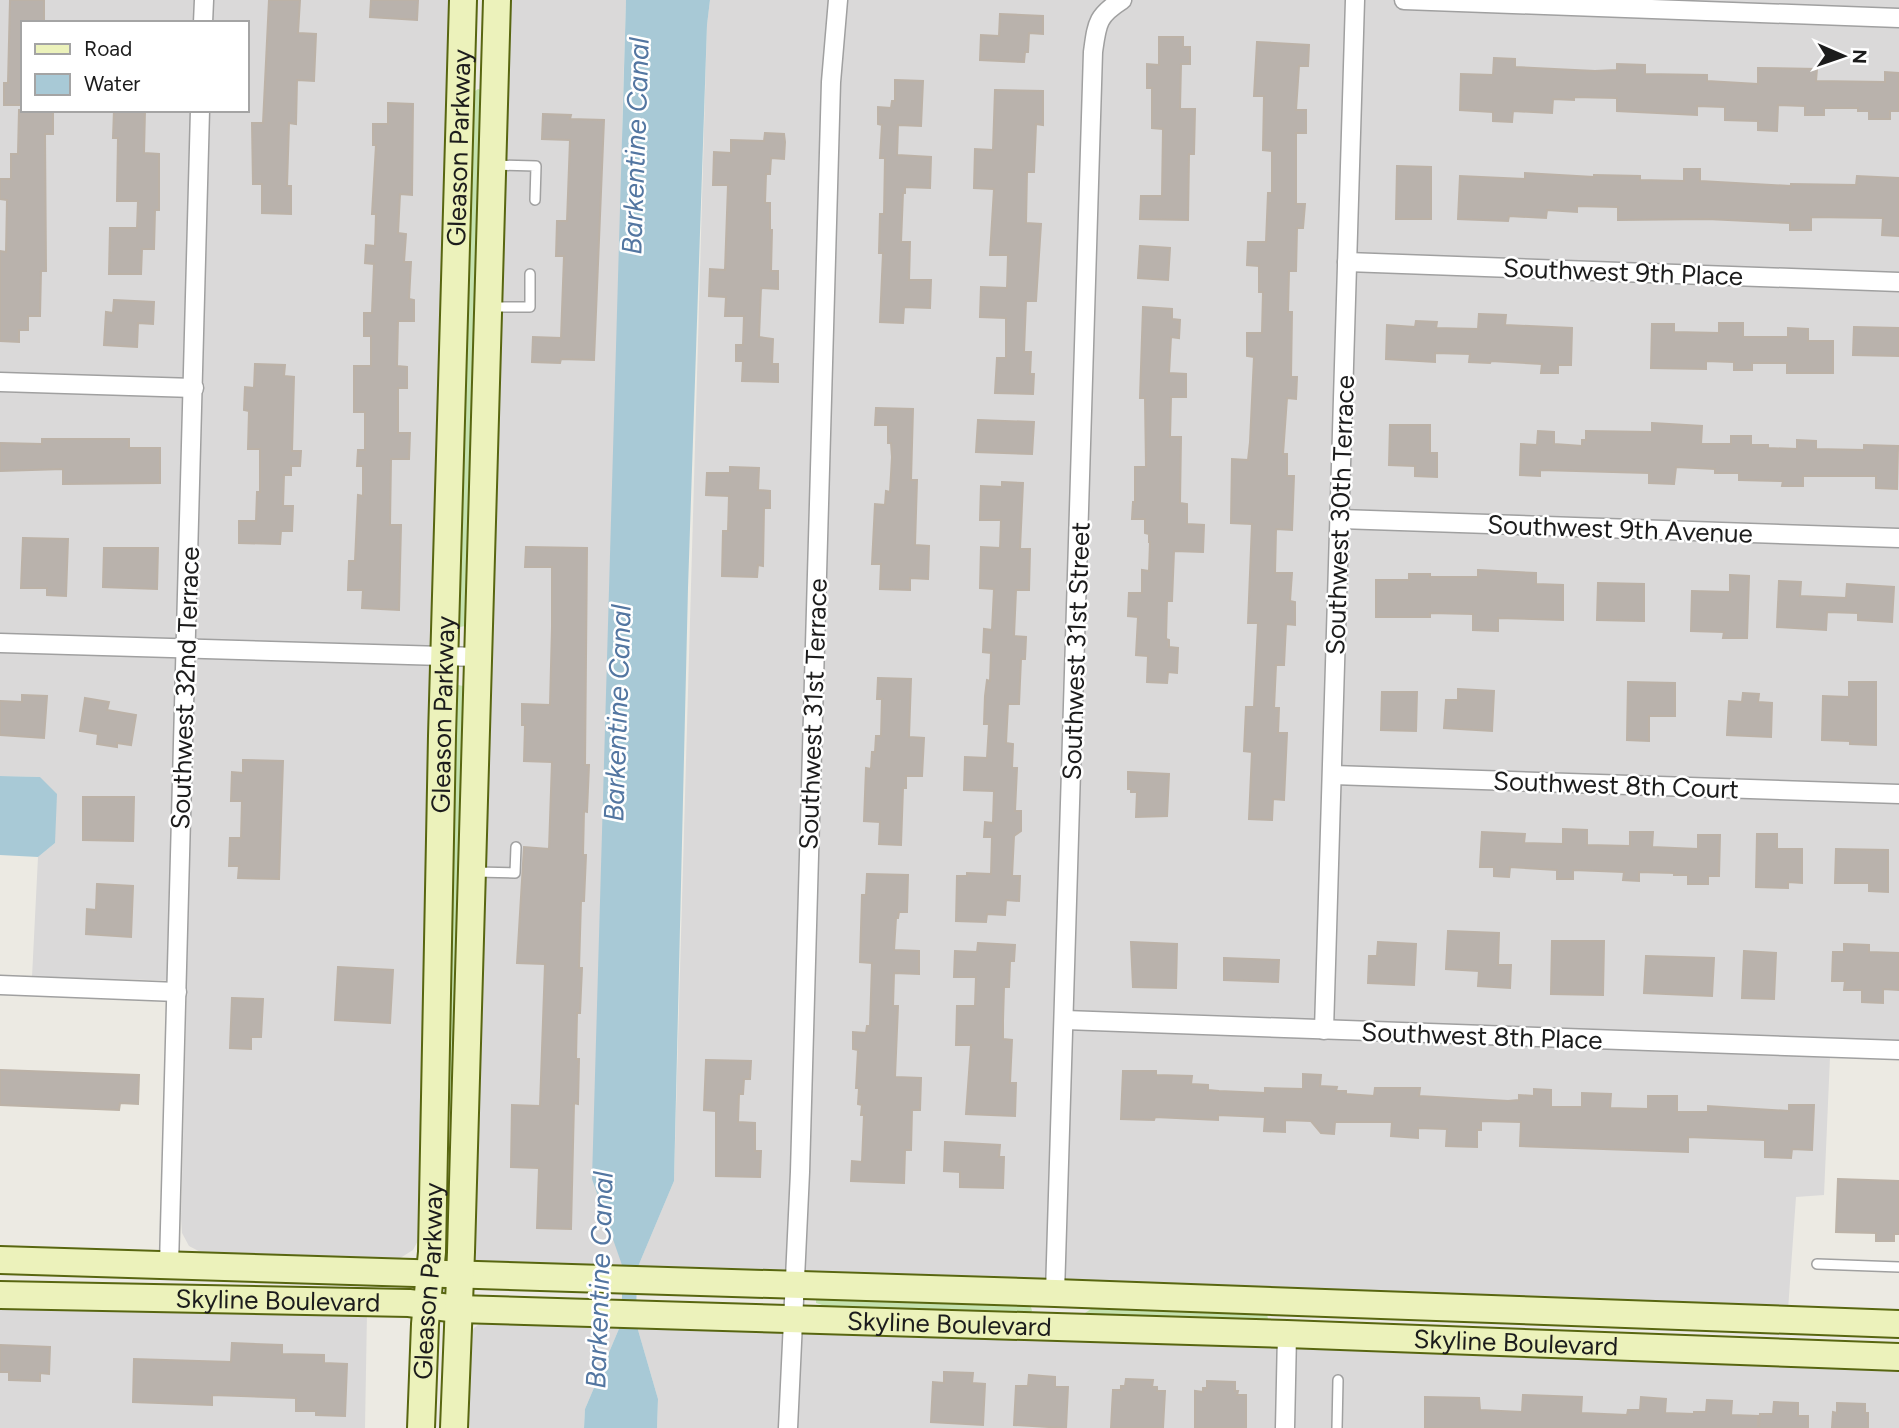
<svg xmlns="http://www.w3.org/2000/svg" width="1899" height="1428" font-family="Figtree,sans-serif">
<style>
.residential{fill:#dad9d9;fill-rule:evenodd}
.grass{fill:#c4e2ae}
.water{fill:#a8c9d6}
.building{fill:#b9b2ac;stroke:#bcb2a7;stroke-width:2}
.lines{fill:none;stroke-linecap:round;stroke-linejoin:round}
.lane-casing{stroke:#a0a0a0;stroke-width:12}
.street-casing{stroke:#a0a0a0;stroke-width:21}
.secondary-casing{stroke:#586610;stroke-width:30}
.lane{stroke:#fff;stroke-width:9}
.street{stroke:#fff;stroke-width:18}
.secondary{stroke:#ecf2bb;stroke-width:26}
.labels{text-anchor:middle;stroke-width:5;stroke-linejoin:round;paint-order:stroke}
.street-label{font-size:26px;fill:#1c1c1c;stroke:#fff}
.water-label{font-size:28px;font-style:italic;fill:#5376a1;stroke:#fff}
</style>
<rect width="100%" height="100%" fill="#eceae3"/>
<!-- residential -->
<g class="residential">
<path d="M0 0H452L420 1237 413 1250 397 1260 371 1258 362 1263 210 1257 189 1246 182 1233 181 1218 187 981 32 977 38 857 55 843 40 777 0 776ZM23 23H247V110H23Z"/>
<path d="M508 0H626L622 128 623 1268 471 1266Z"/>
<path d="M710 0H1899V1060L1830 1057 1824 1195 1796 1197 1788 1310 637 1269 674 1181 707 25Z"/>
<path d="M0 1304 367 1312 365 1428H0Z"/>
<path d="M482 1322 621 1324 585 1409 584 1428H464L468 1338 474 1328Z"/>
<path d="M636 1323 1899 1368V1428H657L658 1399Z"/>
</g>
<!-- grass -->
<g class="grass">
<path d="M478 89 485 91 468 621 465 626 460 627 458 625 471 94Z"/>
<path d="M458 685 463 686 466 694 449 1242 447 1239 451 1113 443 1072 456 689Z"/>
<path d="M821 1297 1022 1301 1031 1307 1032 1311 1025 1316 837 1310 816 1303V1300Z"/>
<path d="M1094 1307 1267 1314 1268 1319 1267 1322 1093 1319 1085 1313Z"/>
</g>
<!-- water -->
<g class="water">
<path d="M626 0H710L707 25 688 588 674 1181 637 1269 636 1323 658 1399 657 1428H584L585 1409 621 1324 623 1268 592 1179Z"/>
<path d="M0 776 40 777 57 794 55 843 38 857 0 855Z"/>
</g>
<!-- building -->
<g class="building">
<path d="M10 0H44V23H23V105H4V83H8Z"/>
<path d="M269 0H300L298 33 316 34 314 81 297 80 296 124 289 123 287 186H291V214L262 213V184H253L252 123H263Z"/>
<path d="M371 0H418L417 20 370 17Z"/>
<path d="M1000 14 1043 16V34L1029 33 1028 52H1025L1024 62 980 60 981 35 999 36Z"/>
<path d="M1159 37H1183V47H1190V64H1181L1180 109H1195L1194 154H1189L1188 220 1140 219 1141 196H1162L1163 129 1152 128V88H1147V64L1159 65Z"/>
<path d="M1257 42 1309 45 1308 66H1299L1296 110H1306V133H1296V204H1305L1303 228H1297L1296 271H1289L1288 312H1292L1291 377H1297L1296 399 1287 398 1283 454H1287V476H1294L1292 530 1276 529 1275 573H1292L1290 601 1295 602V625L1286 624 1284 665H1276L1274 708H1279L1278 733H1287L1284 800 1273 799 1272 820 1249 819 1252 752 1244 751 1246 707H1254L1258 623H1248L1252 524 1231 523 1232 459 1248 460 1250 442 1254 357 1247 356V333H1262L1263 292H1259V266L1247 265 1248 242H1266L1268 193H1272V151L1263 150 1264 96H1254Z"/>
<path d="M1494 58 1515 59V67L1595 71 1617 70V64L1645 65V74L1707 75V81L1758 84V68L1817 69 1816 81 1885 82V72L1899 73V111H1890V119H1869V111H1858V108H1824V115H1805V106L1778 105 1777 131 1758 130V121L1725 120V107L1697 106V115L1617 111V98L1574 97V100L1553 99 1552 113 1513 111 1512 122 1493 121V112L1460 110 1461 74 1493 75Z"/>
<path d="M895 80 923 81 921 126 898 125 897 155 931 157 930 188 905 187V193H903L901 242H910L909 280H931L930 308 904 307 903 323 880 322 883 253H879L880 214H884L885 158H880L882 125 878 124V107L891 108 892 101H895Z"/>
<path d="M995 90 1043 91V125L1036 124 1034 172H1027L1026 223 1041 224 1036 301H1026L1024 352H1031L1030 374H1034L1033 394 995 393 997 358H1006V318L980 317 981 287 1007 288 1008 255H990L994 189 974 188 975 149 993 150Z"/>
<path d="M388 103 413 104 412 195 400 194 398 233 406 234 404 262H411L409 299 414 300V321H398L397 366 407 367V388H398V433H410L409 459H391L390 525H401L399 610 362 608 363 590H348L349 561H355L358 495 363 496V466H357L358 450H365V412H354V366H371V336H364V313H372L374 264 365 263 366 245 375 246 376 214H372L376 145H373V124H388Z"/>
<path d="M19 110H53V134H45L46 271H41L40 316H28V330H19V342L0 341V251L6 252 7 200 0 199V179H11V154H18Z"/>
<path d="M114 110H145L144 153 159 154V210H155L154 249H142L141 274H109L110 228H137L138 201H117L118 138H113Z"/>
<path d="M543 114 571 115 570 119 604 120 594 360 561 359 560 363 532 362 533 337 561 338 564 256H556L557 221H567L570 140 542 139Z"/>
<path d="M765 133 784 134 785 142 784 159 771 158 770 174H766L765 203H770V230H772L771 271H778V289L761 288 759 337 773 339 772 364H778V382L742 381 743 361H736V345H743L744 316H725L726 297 709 296 710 269 725 270 728 185H713L714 152 731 153V140L764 141Z"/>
<path d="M1397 166 1431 167V219H1396Z"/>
<path d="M1684 169H1700V181L1791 186V184L1856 185 1857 176 1899 178V236L1882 235 1883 218 1811 217V230H1790V223L1707 219 1618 220V207L1577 206V212L1547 210 1546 218 1509 216 1508 221 1458 219 1460 176 1525 179V173L1594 177V175L1640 176V180L1684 181Z"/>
<path d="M1140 246 1170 248 1168 280 1138 278Z"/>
<path d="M114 300 154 302 153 324 138 323 137 347 104 345 106 312 113 313Z"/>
<path d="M1143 307 1172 309V319L1180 320 1179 338 1171 337 1169 373 1186 374V397H1171L1170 437H1181L1180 503 1187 504V524L1204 525 1203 552 1174 551 1172 601H1167L1166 639 1169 640V647L1178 648 1177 673 1168 672 1167 683 1147 682 1148 656 1136 655 1138 617 1128 616 1129 593H1142V570L1149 571 1150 542H1149V534L1145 533V519H1132L1133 502H1135V467H1146L1145 398H1140Z"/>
<path d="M1479 314 1506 315 1505 325 1572 328 1571 365H1558V373H1541L1542 364 1491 361 1490 363 1469 362 1470 354 1435 353V362L1386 359 1387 325 1415 327 1416 321 1437 322 1436 328 1478 329Z"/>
<path d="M1719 323H1743V337H1788V328L1808 329V341H1833V373H1787V363H1752V370H1734V362L1706 361V369L1651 368 1652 324H1674V332L1719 333Z"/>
<path d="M1854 327 1899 328V356L1853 355Z"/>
<path d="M255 364 285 365 284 376 294 377 292 451H301L300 466H291V475H284L283 506H293L292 531H281L280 544 239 543V521H256L257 492H260V449H248L249 411 244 410 245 387 254 388Z"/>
<path d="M876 408 913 409 911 480H917L915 545 929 546 928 579 910 578V590L880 589 881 564H872L875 504 885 505 886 491 890 492 892 457 891 443H888V425H875Z"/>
<path d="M978 420 1034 422 1032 454 976 452Z"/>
<path d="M1652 423 1702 426 1701 444H1731V436H1751V445H1768V448L1797 449V440L1816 441V449L1864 450V445L1898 446 1897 489 1876 488V476H1803V486H1782L1783 481 1739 480V473H1715V469L1676 467 1674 484 1649 483V473L1540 470V476L1520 475 1521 444 1537 445 1538 431 1554 432V444L1582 446V440H1586V431L1652 432Z"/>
<path d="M1390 425H1430V453H1437V477L1415 476V466L1389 465Z"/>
<path d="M42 439H129V448H160V483L63 484V469L0 471V443L42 444Z"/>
<path d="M730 467 759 468 758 490 770 491V508H764L763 566 758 565 757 577 722 576 723 531H728L729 496 706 495 707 473H730Z"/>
<path d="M1002 482 1023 483 1020 549H1030L1029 590H1016L1014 636 1026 637 1025 659H1021L1019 704H1008L1006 743 1013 744 1012 768H1017L1015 811H1021V831L1014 836 1012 876H1020L1019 901 1006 900 1005 915 987 914 986 922 956 921 957 876H967V873L991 874 992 837H984L985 822 993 823 994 791 964 790 965 757 987 758 989 724H984L985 696 987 680 990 681 991 653 983 652 984 629 992 630 994 589 980 588 981 547 1000 548 1001 520H980L981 486 1002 487Z"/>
<path d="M23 538 68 539 66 596 47 595V588H21Z"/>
<path d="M526 547 587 548 585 765H589L587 812 584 811 583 855H586L584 901H581L579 968H582L580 1013H577L576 1059H579L578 1104 574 1103 571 1229 537 1228 539 1168 511 1167 512 1105 540 1106 545 964 517 963 524 847 549 849 552 762 524 761 525 725H522V704L550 705 552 627V567H525Z"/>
<path d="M104 548H158L157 589 103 587Z"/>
<path d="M1478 570 1536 573V584L1563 585V620L1498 618V631L1473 630V614L1430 613V617H1376V580H1409V574H1430V577H1478Z"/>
<path d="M1730 575 1749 576 1747 638H1723L1724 632 1691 631 1692 591 1730 592Z"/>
<path d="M1779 581 1801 582 1800 596 1846 598 1847 584 1894 587 1892 622 1858 620V613L1827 612 1826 630 1777 627Z"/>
<path d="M1598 583 1644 584V621L1597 620Z"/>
<path d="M878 678 911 679 909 737 924 738 922 776H906V788H903L901 845 879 844 880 822 864 821 866 768 871 769 872 752H875L876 736H881L882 699H877Z"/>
<path d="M1628 682 1675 683V716H1649V741L1627 740Z"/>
<path d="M1849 682H1876V745L1850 744V741L1822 740 1823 696 1849 697Z"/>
<path d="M1458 689 1494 691 1492 731 1444 728 1446 700H1458Z"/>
<path d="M1382 692H1417L1416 731 1381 730Z"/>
<path d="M1743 693 1759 694 1758 702 1772 703 1771 737 1727 735 1729 701 1742 702Z"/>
<path d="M22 695 47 696 44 738 0 735V701L22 702Z"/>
<path d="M85 698 109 702 107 710 136 715 131 745 117 743V747L97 744 98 734 80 731Z"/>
<path d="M243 760 283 761 279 879 238 878 239 866H229L230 838H241L242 801H231L232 772 243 773Z"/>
<path d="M1128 772 1169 774 1167 816 1136 817 1137 792H1131V789H1128Z"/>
<path d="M83 797H134L133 841 83 840Z"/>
<path d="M1563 829 1587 830V845L1630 846V832H1653L1652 847 1698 849V835H1720L1719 876H1708V884H1688V875H1674V873L1639 872V881L1623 880 1624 872 1573 870V879H1557V870L1510 867 1509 877 1494 876V867H1480L1482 832 1525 834 1524 843 1563 844Z"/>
<path d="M1757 834H1777V849H1802V883L1788 882V888L1756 887Z"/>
<path d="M1836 849 1888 850V892L1869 891V883H1835Z"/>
<path d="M867 874 908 875 907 912H899L898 918H896L894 950 919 951V974L894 973 893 1006H898L895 1077 921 1078 920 1110H912L911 1150H905L904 1183 851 1181 852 1161 862 1162 864 1115H861L862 1105 858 1104 859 1088H856L858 1050 853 1049V1032L866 1033 867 1026H870L872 963 860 962 862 895H866Z"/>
<path d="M97 884 133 886 131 937 86 934 87 909 96 910Z"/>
<path d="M1448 931 1499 933 1498 965H1511L1510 988 1478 986 1479 971 1446 969Z"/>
<path d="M1552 941H1604L1603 995 1551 994Z"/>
<path d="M1131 942 1177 944 1176 988 1133 987Z"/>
<path d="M1378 942 1416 944 1414 985 1368 983 1369 956H1377Z"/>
<path d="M978 943 1015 945 1014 961H1010L1009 987H1004L1003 1021V1039L1012 1040 1010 1083H1016L1015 1116 966 1114 971 1045H956L957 1006H975L976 977H954L955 951 977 952Z"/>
<path d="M1844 944 1869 945V952L1899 953V990L1883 989V1003L1862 1002V990H1844L1845 981H1832L1833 952H1844Z"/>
<path d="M1744 951 1776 953 1774 999 1742 998Z"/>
<path d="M1646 956 1714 958 1712 996 1644 993Z"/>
<path d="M1224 958 1279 960 1278 982 1224 980Z"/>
<path d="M338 967 393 970 390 1023 335 1020Z"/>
<path d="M232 998 263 999 261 1037H251V1049L230 1048Z"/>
<path d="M706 1060 751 1061 750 1079H744L743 1094H739L738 1122 755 1123V1151H761L760 1177 716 1176V1111L704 1110Z"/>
<path d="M0 1070 139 1075 138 1104 120 1103 119 1110 0 1105Z"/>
<path d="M1123 1071H1156V1075L1192 1076 1191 1084 1208 1085V1090L1219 1091 1265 1093V1088L1303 1089V1074L1321 1075 1320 1086 1337 1087 1336 1091H1346V1094L1374 1096 1375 1088H1420L1419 1096 1508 1101 1519 1100V1095L1534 1096V1089L1551 1090V1107H1582V1093L1611 1094 1610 1108 1648 1109V1096H1677V1112H1708V1106L1789 1111V1105H1814L1812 1150 1792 1149 1791 1158 1765 1157V1140L1688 1137V1152L1520 1146 1521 1122 1481 1121V1130H1477V1147L1446 1146 1447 1129 1418 1128V1138L1391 1136 1392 1122H1335L1334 1134 1321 1133 1311 1121 1285 1120V1132L1264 1131 1265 1117 1218 1115V1120L1155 1117 1154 1120 1121 1119Z"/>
<path d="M945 1142 1000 1145 999 1157H1004L1003 1188 960 1187V1172L944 1171Z"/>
<path d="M1838 1179 1899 1181V1234H1894V1241H1876V1233L1836 1232Z"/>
<path d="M232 1343 282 1345V1354L324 1355V1363L347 1364 345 1416 316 1415V1411H296V1398L212 1395V1405L133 1402 134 1359 231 1362Z"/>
<path d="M0 1345 50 1347 49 1374 40 1373V1381L9 1380V1372H0Z"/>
<path d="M944 1372 973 1373 972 1383 985 1384 983 1425 931 1422 933 1382 944 1383Z"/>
<path d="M1029 1375 1055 1377V1387H1068L1066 1428 1014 1425 1016 1386H1028Z"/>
<path d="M1126 1379 1153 1380 1152 1387H1157V1391H1165L1163 1428H1111L1113 1390H1121V1386H1125Z"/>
<path d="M1207 1381 1235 1382V1391H1238L1237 1395H1246V1428H1195V1391L1203 1392V1388H1207Z"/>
<path d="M1523 1395 1582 1397 1581 1413 1627 1415 1628 1410H1640L1641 1397 1666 1399 1665 1413 1694 1414V1412H1706L1707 1400 1732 1401 1731 1415 1758 1416V1428H1425V1397L1479 1398 1480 1410 1522 1412Z"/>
<path d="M1774 1402 1798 1403V1416H1808V1428H1759L1760 1414H1773Z"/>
<path d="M1837 1403 1865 1404V1413H1868V1428H1832L1833 1412 1837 1413Z"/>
</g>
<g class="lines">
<!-- lane casing -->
<g class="lane-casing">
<g id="lane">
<path d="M494 165 536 166 535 200"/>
<path d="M490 307H530V274"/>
<path d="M476 872 515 873 516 847"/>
<path d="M1817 1264 1899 1267"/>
<path d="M1337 1428 1338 1380"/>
</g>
</g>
<!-- street casing -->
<g class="street-casing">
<g id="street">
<path d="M1404 0 1899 18"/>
<path d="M203 23 204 0"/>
<path d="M1347 262 1899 282"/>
<path d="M0 382 194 388"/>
<path d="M1340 519 1899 538"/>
<path d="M0 643 477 657"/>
<path d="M1333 775 1899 794"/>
<path d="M0 985 177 992"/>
<path d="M1065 1020 1899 1050"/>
<path d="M1324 1030 1355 0"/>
<path d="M169 1265 200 110"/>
<path d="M1055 1293 1093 52C1097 23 1097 16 1122 0"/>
<path d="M788 1428 800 1172 831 82 838 0"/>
<path d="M1285 1428 1287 1334"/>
</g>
</g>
<!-- secondary casing -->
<g class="secondary-casing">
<g id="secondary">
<path d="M0 1260 1055 1293 1899 1324"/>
<path id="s1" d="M0 1295 409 1303 458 1309 1287 1334 1899 1357"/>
<path id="s2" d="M421 1428 425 1324 432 1252 442 736 463 0"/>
<path d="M454 1428 461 1252 497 0"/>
</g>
</g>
<!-- lane -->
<use href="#lane" class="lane"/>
<!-- street -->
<use href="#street" class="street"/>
<!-- secondary -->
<use href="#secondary" class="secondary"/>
</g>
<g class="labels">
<!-- street labels -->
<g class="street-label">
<text dy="9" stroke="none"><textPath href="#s2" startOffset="1281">Gleason Parkway</textPath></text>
<text transform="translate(1623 272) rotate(2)" y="9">Southwest 9th Place</text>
<text transform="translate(1340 515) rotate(-88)" y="9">Southwest 30th Terrace</text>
<text transform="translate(1620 529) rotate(2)" y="9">Southwest 9th Avenue</text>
<text transform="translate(1076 651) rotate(-88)" y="9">Southwest 31st Street</text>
<text transform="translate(185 688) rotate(-88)" y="9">Southwest 32nd Terrace</text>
<text dy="9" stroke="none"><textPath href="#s2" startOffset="714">Gleason Parkway</textPath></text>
<text transform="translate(813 714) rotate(-88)" y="9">Southwest 31st Terrace</text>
<text transform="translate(1616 785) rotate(2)" y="9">Southwest 8th Court</text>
<text transform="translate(1482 1036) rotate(2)" y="9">Southwest 8th Place</text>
<text dy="9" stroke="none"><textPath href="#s2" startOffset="147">Gleason Parkway</textPath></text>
<text dy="9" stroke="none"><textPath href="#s1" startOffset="278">Skyline Boulevard</textPath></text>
<text dy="9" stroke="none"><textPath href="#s1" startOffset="950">Skyline Boulevard</textPath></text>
<text dy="9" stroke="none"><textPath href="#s1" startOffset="1517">Skyline Boulevard</textPath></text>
</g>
<!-- water labels -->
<g class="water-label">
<text transform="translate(635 146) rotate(-88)" y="10">Barkentine Canal</text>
<text transform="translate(617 713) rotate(-88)" y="10">Barkentine Canal</text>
<text transform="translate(599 1280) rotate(-88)" y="10">Barkentine Canal</text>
</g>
</g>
<!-- legend -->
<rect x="21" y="21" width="228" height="91" fill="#ffffff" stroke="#a4a4a4" stroke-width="2"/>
<rect x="35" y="44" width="35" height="10" fill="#ecf2bb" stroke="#a4a4a4" stroke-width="2"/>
<text x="84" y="56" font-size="21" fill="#1c1c1c">Road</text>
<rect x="35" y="74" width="35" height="21" fill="#a8c9d6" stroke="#a4a4a4" stroke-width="2"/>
<text x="84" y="91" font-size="21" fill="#1c1c1c">Water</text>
<!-- north arrow -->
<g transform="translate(1843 56) rotate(92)" stroke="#ffffff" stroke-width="5" paint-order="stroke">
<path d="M0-5L12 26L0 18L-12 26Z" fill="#1c1c1c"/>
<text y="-10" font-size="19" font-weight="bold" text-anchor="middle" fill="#1c1c1c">N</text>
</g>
</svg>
